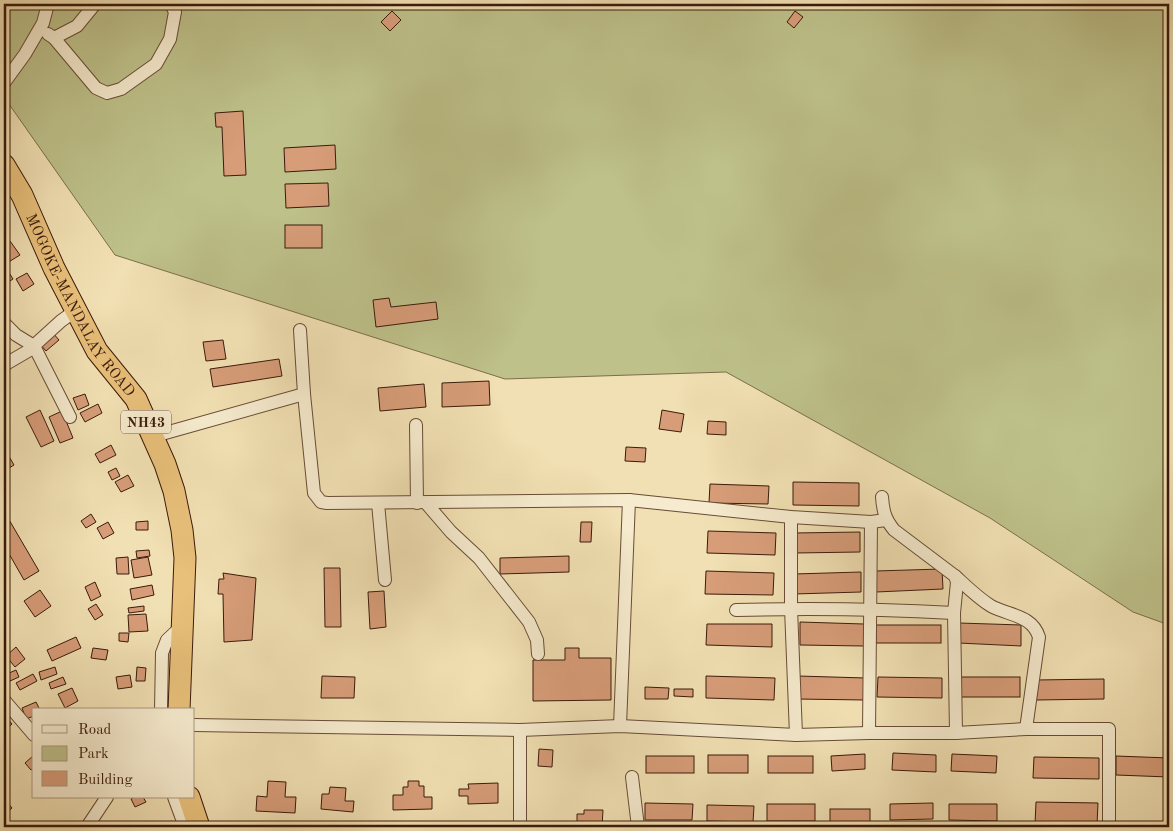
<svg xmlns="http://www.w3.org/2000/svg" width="1173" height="831" font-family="'Old Standard TT',serif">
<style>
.green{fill:#bec18a;stroke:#7c6e4a}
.building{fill:#d79d79;stroke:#3b1a0b}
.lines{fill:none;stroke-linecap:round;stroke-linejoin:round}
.minor-casing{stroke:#684c35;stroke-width:14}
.trunk-casing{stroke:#3b1a0b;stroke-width:23}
.minor{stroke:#f6ebce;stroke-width:12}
.trunk{stroke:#e8c07a;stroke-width:21}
.labels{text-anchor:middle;stroke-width:5;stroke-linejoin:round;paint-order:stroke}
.shield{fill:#f6ebce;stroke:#735946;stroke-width:1}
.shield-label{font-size:14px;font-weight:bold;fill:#3b1a0b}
.street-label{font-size:15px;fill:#3b1a0b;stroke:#f6ebce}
</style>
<rect width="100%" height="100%" fill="#f1e0b3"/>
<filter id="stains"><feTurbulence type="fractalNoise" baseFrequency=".004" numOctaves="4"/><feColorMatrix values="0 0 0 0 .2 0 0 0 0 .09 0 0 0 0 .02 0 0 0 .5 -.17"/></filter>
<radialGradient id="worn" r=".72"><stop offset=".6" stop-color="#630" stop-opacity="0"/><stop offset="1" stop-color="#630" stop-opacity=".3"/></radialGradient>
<!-- green -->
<path class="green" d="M4 4H1169V625L1133 612 990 518 726 372 505 379 115 255 4 97Z"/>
<!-- building -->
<g class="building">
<path d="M392 11 401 20 390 31 381 22Z"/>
<path d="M795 11 803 17 794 28 787 22Z"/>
<path d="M243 111 246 175 224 176 222 127H216L215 113Z"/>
<path d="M335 145 336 169 285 172 284 148Z"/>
<path d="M328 183 329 206 286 208 285 184Z"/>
<rect x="285" y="225" width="37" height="23"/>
<path d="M10 241 20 255 7 263 4 258V245Z"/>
<path d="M8 271 13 279 4 285V274Z"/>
<path d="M27 273 34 284 23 291 16 279Z"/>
<path d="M389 298 391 307 436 302 438 319 376 327 373 300Z"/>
<path d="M52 332 59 340 46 351 39 343Z"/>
<path d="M223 340 226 359 206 361 203 342Z"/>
<path d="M279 359 282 376 213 387 210 369Z"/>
<path d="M489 381 490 405 442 407V383Z"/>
<path d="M424 384 426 407 380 411 378 388Z"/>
<path d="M85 394 89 405 78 410 73 398Z"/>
<path d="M98 404 102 413 85 422 80 413Z"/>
<path d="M40 410 54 441 41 447 26 417Z"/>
<path d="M662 410 684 414 681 432 659 429Z"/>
<path d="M62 411 73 438 60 443 49 417Z"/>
<path d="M708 421 726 422V435L707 434Z"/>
<path d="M111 445 116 455 100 463 95 454Z"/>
<path d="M626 447 646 448 645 462 625 461Z"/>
<path d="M7 453 14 465 4 471V455Z"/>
<path d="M116 468 120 476 112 480 108 472Z"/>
<path d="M128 475 134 486 121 492 115 482Z"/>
<path d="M793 482 859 483V506L793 505Z"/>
<path d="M710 484 769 486 768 504 709 503Z"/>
<path d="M91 514 96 522 86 528 81 521Z"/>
<path d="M8 518 39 571 24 580 4 545V520Z"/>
<path d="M148 521V530H136V522Z"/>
<path d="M108 522 114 533 103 539 97 528Z"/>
<path d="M581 522H592L591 542H580Z"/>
<path d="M708 531 776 533 775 555 707 553Z"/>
<path d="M860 532V552L795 553 794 533Z"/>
<path d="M149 550 150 556 137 558 136 551Z"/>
<path d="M569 556V572L500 574V558Z"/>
<path d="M128 557 129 574H117L116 558Z"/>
<path d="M148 557 152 575 134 578 131 560Z"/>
<path d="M324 568H340L341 627H325Z"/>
<path d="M942 569 943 589 876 592 875 571Z"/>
<path d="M706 571 774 573 773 595 705 594Z"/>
<path d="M861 572V592L794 594V574Z"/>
<path d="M223 573 256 578 252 640 224 642 223 594H218L219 579H224Z"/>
<path d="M95 582 101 596 91 601 85 587Z"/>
<path d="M152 585 154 595 132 600 130 589Z"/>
<path d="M40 590 51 606 35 617 24 601Z"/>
<path d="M384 591 386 627 370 629 368 592Z"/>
<path d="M96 604 103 615 95 620 88 609Z"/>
<path d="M144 606V611L129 613 128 608Z"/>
<path d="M146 614 148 631 129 632 128 615Z"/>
<path d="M800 622 864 624V646L800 645Z"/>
<path d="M959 623 1021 625V646L958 643Z"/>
<path d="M707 624H772V647L706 645Z"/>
<rect x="876" y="625" width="65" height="18"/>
<path d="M119 633H129L128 642 119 641Z"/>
<path d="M76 637 81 648 52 661 47 650Z"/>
<path d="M16 647 25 659 15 667 6 656Z"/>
<path d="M93 648 108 650 106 660 91 658Z"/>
<path d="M565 648H579V658H611V700L533 701V660H565Z"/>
<path d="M55 667 57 674 41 680 39 672Z"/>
<path d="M137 667 146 668 145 681H136Z"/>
<path d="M16 670 19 677 10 681 7 674Z"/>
<path d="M33 674 37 681 20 690 16 683Z"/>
<path d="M130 675 132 687 118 689 116 677Z"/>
<path d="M322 676 355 677 354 698H321Z"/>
<path d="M706 676 775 678 774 700 706 698Z"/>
<path d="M798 676 866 678 865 700 797 699Z"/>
<path d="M63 677 66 684 51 689 49 683Z"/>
<path d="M878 677 942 678V698L877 697Z"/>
<rect x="958" y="677" width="62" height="20"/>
<path d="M1104 679V699L1036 700V680Z"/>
<path d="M645 687 669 688 668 699H645Z"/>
<path d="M72 688 78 701 65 708 58 694Z"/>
<path d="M674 689H693V697L674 696Z"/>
<path d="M36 702 40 710H34V716L26 719 22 708Z"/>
<path d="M6 717 12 724 4 731V719Z"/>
<path d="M539 749 553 750 552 767 538 766Z"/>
<path d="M893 753 936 755V772L892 770Z"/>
<path d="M865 754V769L832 771 831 756Z"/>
<path d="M952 754 997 756 996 773 951 771Z"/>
<path d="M34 755V768L31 770 25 763Z"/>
<rect x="708" y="755" width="40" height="18"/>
<rect x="646" y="756" width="48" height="17"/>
<rect x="768" y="756" width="45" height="17"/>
<path d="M1116 756 1169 758V777L1116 775Z"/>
<path d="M1034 757 1099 758V779L1033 778Z"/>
<path d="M268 781 286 782 285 797H296L295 813 256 811 257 796 267 797Z"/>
<path d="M408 781H419V786H424V797H432V809L393 810V795H403V787H408Z"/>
<path d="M498 783V803L468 804V796H459V789H469L468 784Z"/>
<path d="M330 787 346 788 345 801H354L353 812 321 809 322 794H329Z"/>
<path d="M134 797H143L146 802 135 807 131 799Z"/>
<path d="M6 801 12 808 4 815V803Z"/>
<path d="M1036 802 1098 803 1097 825 1035 824Z"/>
<path d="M645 803 693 804 692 820H645Z"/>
<path d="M933 803V819L890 820V804Z"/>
<rect x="767" y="804" width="48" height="17"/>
<path d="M949 804H997V821L949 820Z"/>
<path d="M707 805 754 806 753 822 707 821Z"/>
<rect x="830" y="809" width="40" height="13"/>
<path d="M584 810H603L602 827H583V822H577V814H584Z"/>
<path d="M172 821 173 827H156V826Z"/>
</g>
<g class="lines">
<!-- minor casing -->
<g class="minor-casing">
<g id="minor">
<path d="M48 34 54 38 77 26 95 4"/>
<path d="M54 38 96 88 107 93 121 89 156 64 170 39 175 12 171 4"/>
<path d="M4 83 25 54 43 23 48 4"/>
<path d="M4 323 16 335 34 346 70 417"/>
<path d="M300 330 304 394"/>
<path d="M4 365 28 351 61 321 75 311"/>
<path d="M416 425 417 503"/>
<path d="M151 437 304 394 314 493 321 502 327 503 629 500 791 517 871 522 886 520"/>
<path d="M882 497C883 511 885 519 894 530L955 576 957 582 954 613 956 733"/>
<path d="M378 503 385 580"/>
<path d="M426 503 451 532 479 558 529 622 537 640 538 654"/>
<path d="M791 517V608L796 735"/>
<path d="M955 576C966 586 978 598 991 606 1010 616 1032 615 1039 637L1026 729"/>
<path d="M736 610C809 608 881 609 954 613"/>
<path d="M4 700 34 735"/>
<path d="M161 710 162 653 167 640 182 626"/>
<path d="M194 725 520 730 620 726 796 735 869 733H956L1026 729H1109V827"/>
<path d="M620 726 629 500"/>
<path d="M520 730V827"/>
<path d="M869 733 871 522"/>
<path d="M632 777 638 827"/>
<path d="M174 797 185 827"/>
<path d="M87 827 107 797"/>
</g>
</g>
<!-- trunk casing -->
<g class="trunk-casing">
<g id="trunk">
<path id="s1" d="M4 165 22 195 54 268 97 351 136 399 165 464 174 491 182 530 185 558 179 710"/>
<path d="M189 797 199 827"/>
</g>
</g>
<!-- minor -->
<use href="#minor" class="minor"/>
<!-- trunk -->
<use href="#trunk" class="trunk"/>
</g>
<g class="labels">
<!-- shield labels -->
<rect class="shield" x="121" y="410.5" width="50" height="23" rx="4"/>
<g class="shield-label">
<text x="146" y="427">NH43</text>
</g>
<!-- street labels -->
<g class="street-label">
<text dy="5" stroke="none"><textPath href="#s1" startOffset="160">MOGOKE-MANDALAY ROAD</textPath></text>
</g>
</g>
<!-- margin -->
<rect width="1173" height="831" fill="none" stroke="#f1e0b3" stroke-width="20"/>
<rect x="5" y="5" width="1163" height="821" fill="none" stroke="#3b1a0b" stroke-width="2.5"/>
<rect x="10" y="10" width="1153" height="811" fill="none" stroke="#3b1a0b"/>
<!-- legend -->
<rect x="32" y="708" width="162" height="90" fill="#f6ebce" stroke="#ab9780"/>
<rect x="42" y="725" width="25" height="8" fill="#f6ebce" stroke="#ab9780"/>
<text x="78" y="734" font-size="15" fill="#3b1a0b">Road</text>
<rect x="42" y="746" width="25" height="15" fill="#bec18a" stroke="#ab9780"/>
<text x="78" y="758" font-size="15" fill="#3b1a0b">Park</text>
<rect x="42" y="771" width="25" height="15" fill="#d79d79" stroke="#ab9780"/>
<text x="78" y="784" font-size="15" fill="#3b1a0b">Building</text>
<rect width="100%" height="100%" filter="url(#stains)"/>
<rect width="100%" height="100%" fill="url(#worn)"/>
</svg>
